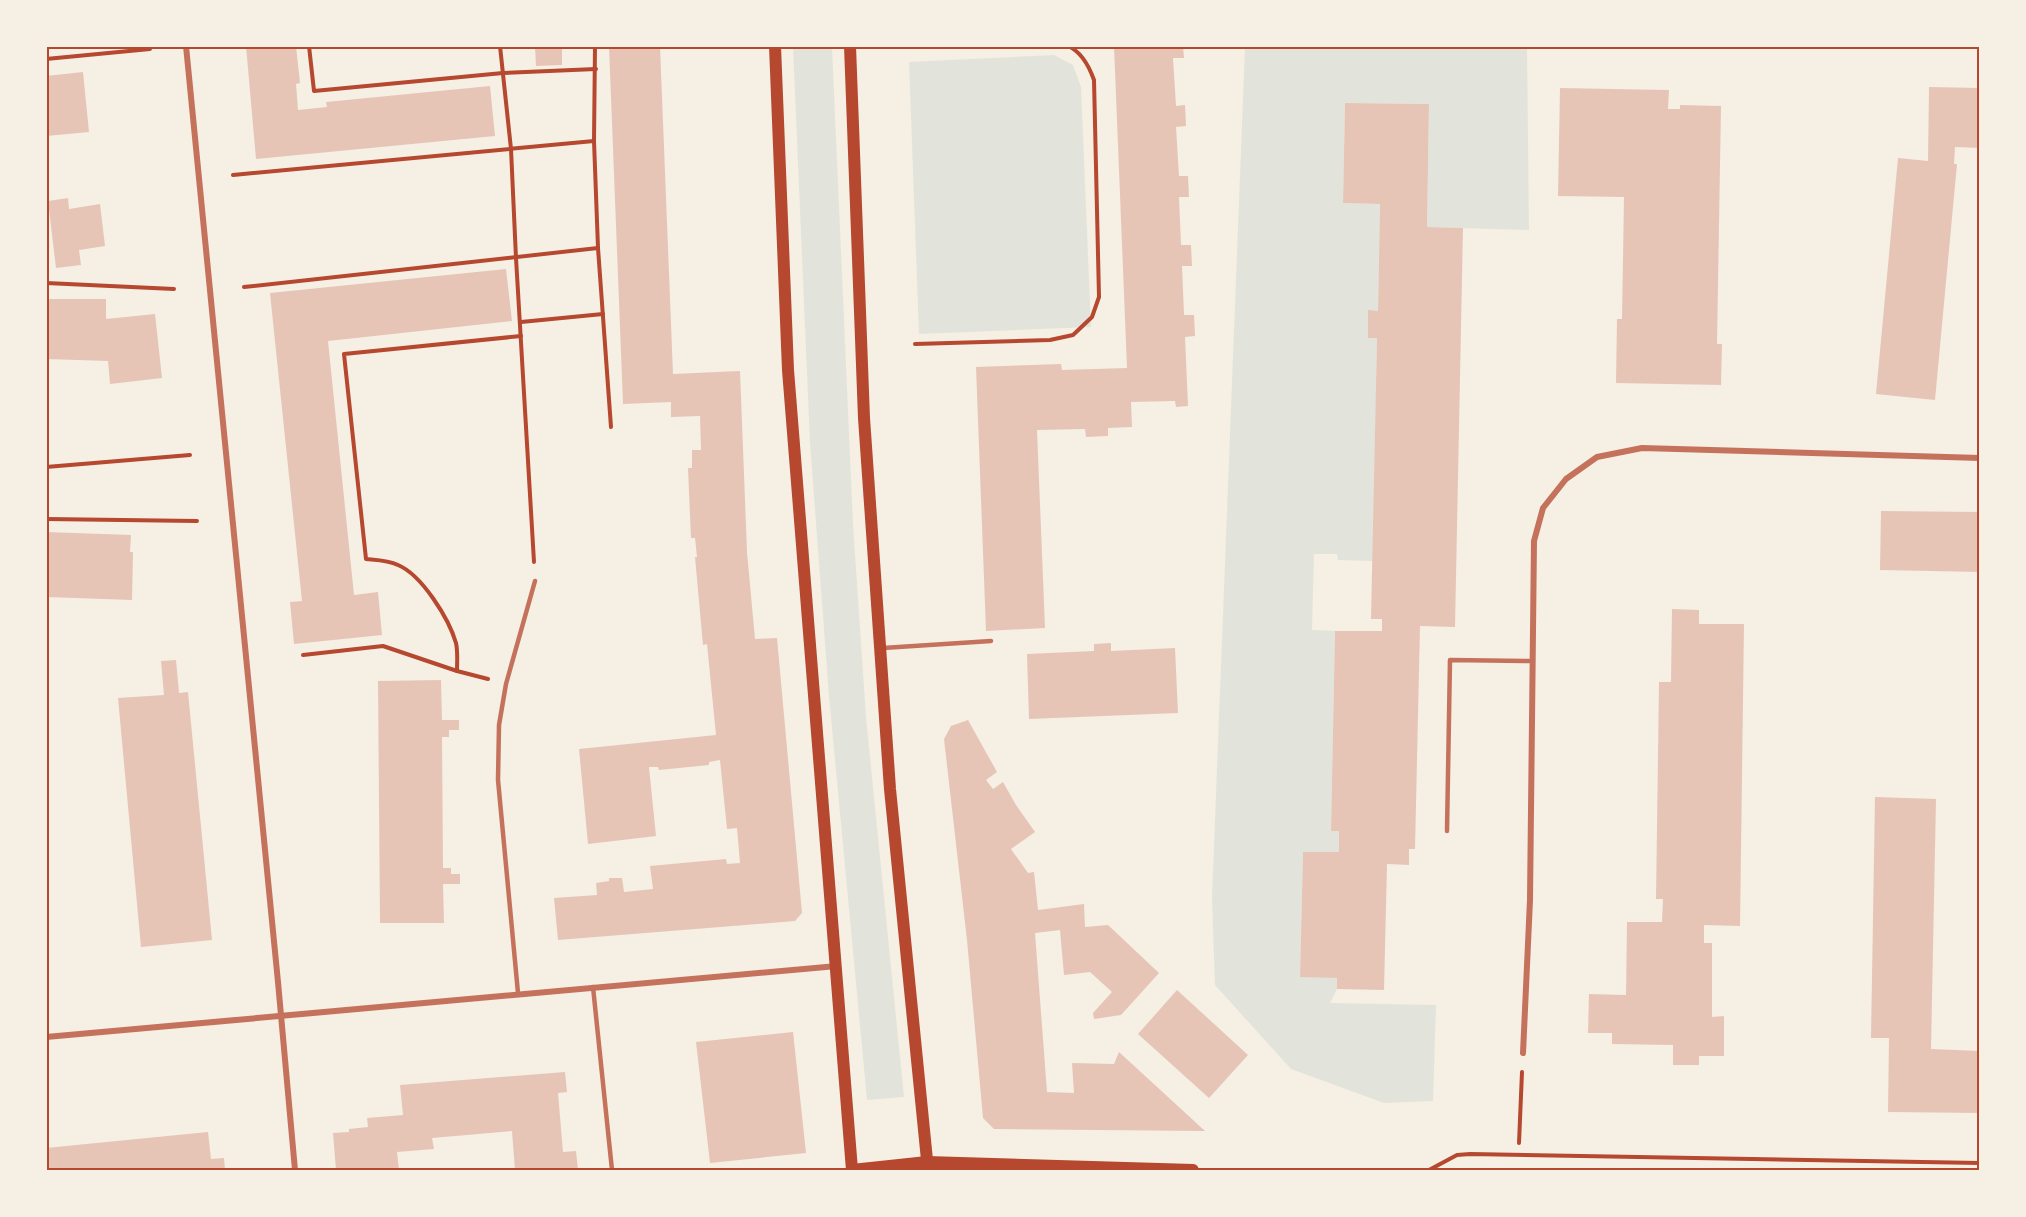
<svg xmlns="http://www.w3.org/2000/svg" width="2026" height="1217" font-family="Figtree,sans-serif">
<style>
.green{fill:#e2e4dc}
.building{fill:#e6c5b7}
.lines{fill:none;stroke-linecap:round;stroke-linejoin:round}
.path{stroke:#b5482f;stroke-width:4}
.service{stroke:#c5725c;stroke-width:4.5}
.minor{stroke:#c5725c;stroke-width:6}
.secondary{stroke:#b5482f;stroke-width:12}
.neatline{fill:none;stroke:#b5482f;stroke-width:2}
</style>
<rect width="100%" height="100%" fill="#f6efe4"/>
<!-- green -->
<g class="green">
<path d="M793 47H832L853 524 866 717 904 1097 867 1100 829 696 810 443Z"/>
<path d="M1245 47H1527L1529 230 1427 227 1429 104 1345 103 1343 203 1380 204 1378 311H1368V338H1377L1373 561 1338 560 1337 554H1314L1312 630 1335 631 1331 831H1339V852H1303L1300 976 1337 978V989L1330 1003 1436 1005 1433 1101 1384 1103 1291 1069 1215 985 1212 898Z"/>
<path d="M1054 55 1073 65 1081 87 1091 327 919 334 909 62Z"/>
</g>
<!-- building -->
<g class="building">
<path d="M246 46H296L300 83 296 84 298 110 327 107 326 102 490 86 495 136 256 159Z"/>
<path d="M535 46H562V65L536 66Z"/>
<path d="M609 46H660L673 374 740 371 747 552 755 639 777 638 802 913 795 921 558 940 554 898 597 895 596 883 609 881V878H622L624 892 653 889 650 866 726 859 727 864 740 863 737 828 727 829 720 760 709 762V765L659 770 658 767H649L656 836 588 844 579 749 716 735 707 644 703 645 695 557H697L695 538H691L688 468H692V450H701L700 416 671 417V402L623 404Z"/>
<path d="M1114 46H1183L1184 58H1173L1176 106 1185 105 1186 126 1176 127 1179 176H1188L1189 197H1179L1181 245H1191L1192 266H1182L1184 315H1194L1195 336 1185 337 1188 406 1176 407 1175 401 1131 402 1132 427 1108 428V436L1086 437 1085 429 1037 430 1045 628 986 631 976 367 1061 364 1062 370 1127 368Z"/>
<path d="M83 72 89 132 46 136V76Z"/>
<path d="M1929 87 1980 88V148L1955 147 1954 164H1957L1935 400 1876 394 1898 158 1928 161Z"/>
<path d="M1560 88 1669 90 1668 109H1680V105L1721 106 1717 344H1722L1721 385 1616 383 1617 319H1622L1624 197 1558 196Z"/>
<path d="M1345 103 1429 104 1427 227 1463 228 1455 627 1420 626 1415 849H1409V865L1387 864 1384 990 1337 989V978L1300 977 1303 852H1339V831H1331L1335 631H1382V619H1371L1377 338H1368V310L1378 311 1380 204 1343 203Z"/>
<path d="M68 198 69 209 100 204 105 246 79 250 81 265 56 268 48 201Z"/>
<path d="M506 269 512 321 328 341 354 595 378 592 382 635 294 644 290 602 302 601 270 293Z"/>
<path d="M46 299H106V319L155 314 162 378 110 384 108 361 46 359Z"/>
<path d="M1881 511 1980 512V572L1880 570Z"/>
<path d="M46 532 131 535 130 552H133L132 600 46 597Z"/>
<path d="M1672 609 1699 610V624H1744L1740 926 1704 925V943H1712V1017L1724 1016V1056H1699V1065H1673V1045L1612 1044V1033H1588L1589 994 1626 995 1627 922H1662L1663 899H1656L1659 682H1671Z"/>
<path d="M1111 643V651L1175 648 1178 713 1029 719 1027 654 1094 651V644Z"/>
<path d="M176 660 179 693 188 692 212 940 141 947 118 698 164 695 161 661Z"/>
<path d="M441 680 442 720H459V730H449V737H442L443 868H451V874H460V884H443L444 923H380L378 681Z"/>
<path d="M968 720 997 772 986 780 993 789 1003 782 1016 805 1035 832 1011 849 1028 873 1034 872 1038 910 1084 904 1085 927 1108 925 1159 973 1121 1015 1094 1019 1093 1013 1112 992 1090 972 1064 975 1060 930 1035 933 1047 1092 1074 1093 1072 1063 1114 1064 1119 1052 1205 1131 994 1129 983 1118 967 940 944 739 951 726Z"/>
<path d="M1875 797 1936 799 1931 1049 1980 1051V1113L1888 1112 1889 1038H1871Z"/>
<path d="M1177 990 1248 1055 1209 1098 1138 1034Z"/>
<path d="M793 1032 806 1153 710 1163 696 1042Z"/>
<path d="M565 1072 567 1092 558 1093 563 1152 576 1151 578 1170H515L512 1131 432 1138 434 1149 397 1152 399 1170H336L333 1133 349 1132V1129L368 1127 367 1118 403 1115 400 1085Z"/>
<path d="M208 1132 211 1159 224 1158 225 1170H46V1148Z"/>
</g>
<g class="lines">
<!-- path -->
<g class="path">
<path d="M309 46 314 91 503 73 596 69"/>
<path d="M500 46 511 149 516 258 534 562"/>
<path d="M595 46 594 141 598 248 611 427"/>
<path d="M902 47 924 46"/>
<path d="M46 59 150 49"/>
<path d="M233 175 594 141"/>
<path d="M46 283 174 289"/>
<path d="M244 287 598 248"/>
<path d="M521 322 603 314"/>
<path d="M915 344 1050 340 1073 335 1092 317 1099 297 1094 80C1089 66 1082 52 1068 46"/>
<path d="M46 467 190 455"/>
<path d="M46 519 197 521"/>
<path d="M303 655 383 646 457 671 488 679"/>
<path d="M457 671C457 662 458 652 456 643 449 619 422 575 398 565 388 560 377 560 366 559L344 354 521 336"/>
<path d="M1519 1143 1522 1072"/>
<path d="M1429 1170 1457 1155 1470 1154 1980 1163"/>
</g>
<!-- service -->
<g class="service">
<path d="M883 648 991 641"/>
<path d="M1447 831 1450 660 1533 661"/>
<path d="M593 987 612 1170"/>
<path d="M518 993 498 780 499 725 506 684 535 581"/>
</g>
<!-- minor -->
<g class="minor">
<path d="M186 46 278 982 295 1170"/>
<path d="M46 1037 837 966"/>
<path d="M1523 1053 1530 900 1534 541 1543 508 1566 479 1597 457 1642 448 1980 458"/>
</g>
<!-- secondary -->
<g class="secondary">
<path d="M775 46 788 370 852 1170"/>
<path d="M850 46 864 418 890 789 928 1170"/>
<path d="M852 1170 927 1162 1193 1170"/>
</g>
</g>
<!-- border -->
<rect width="2026" height="1217" fill="none" stroke="#f6efe4" stroke-width="96"/>
<rect x="48" y="48" width="1930" height="1121" class="neatline"/>
</svg>
